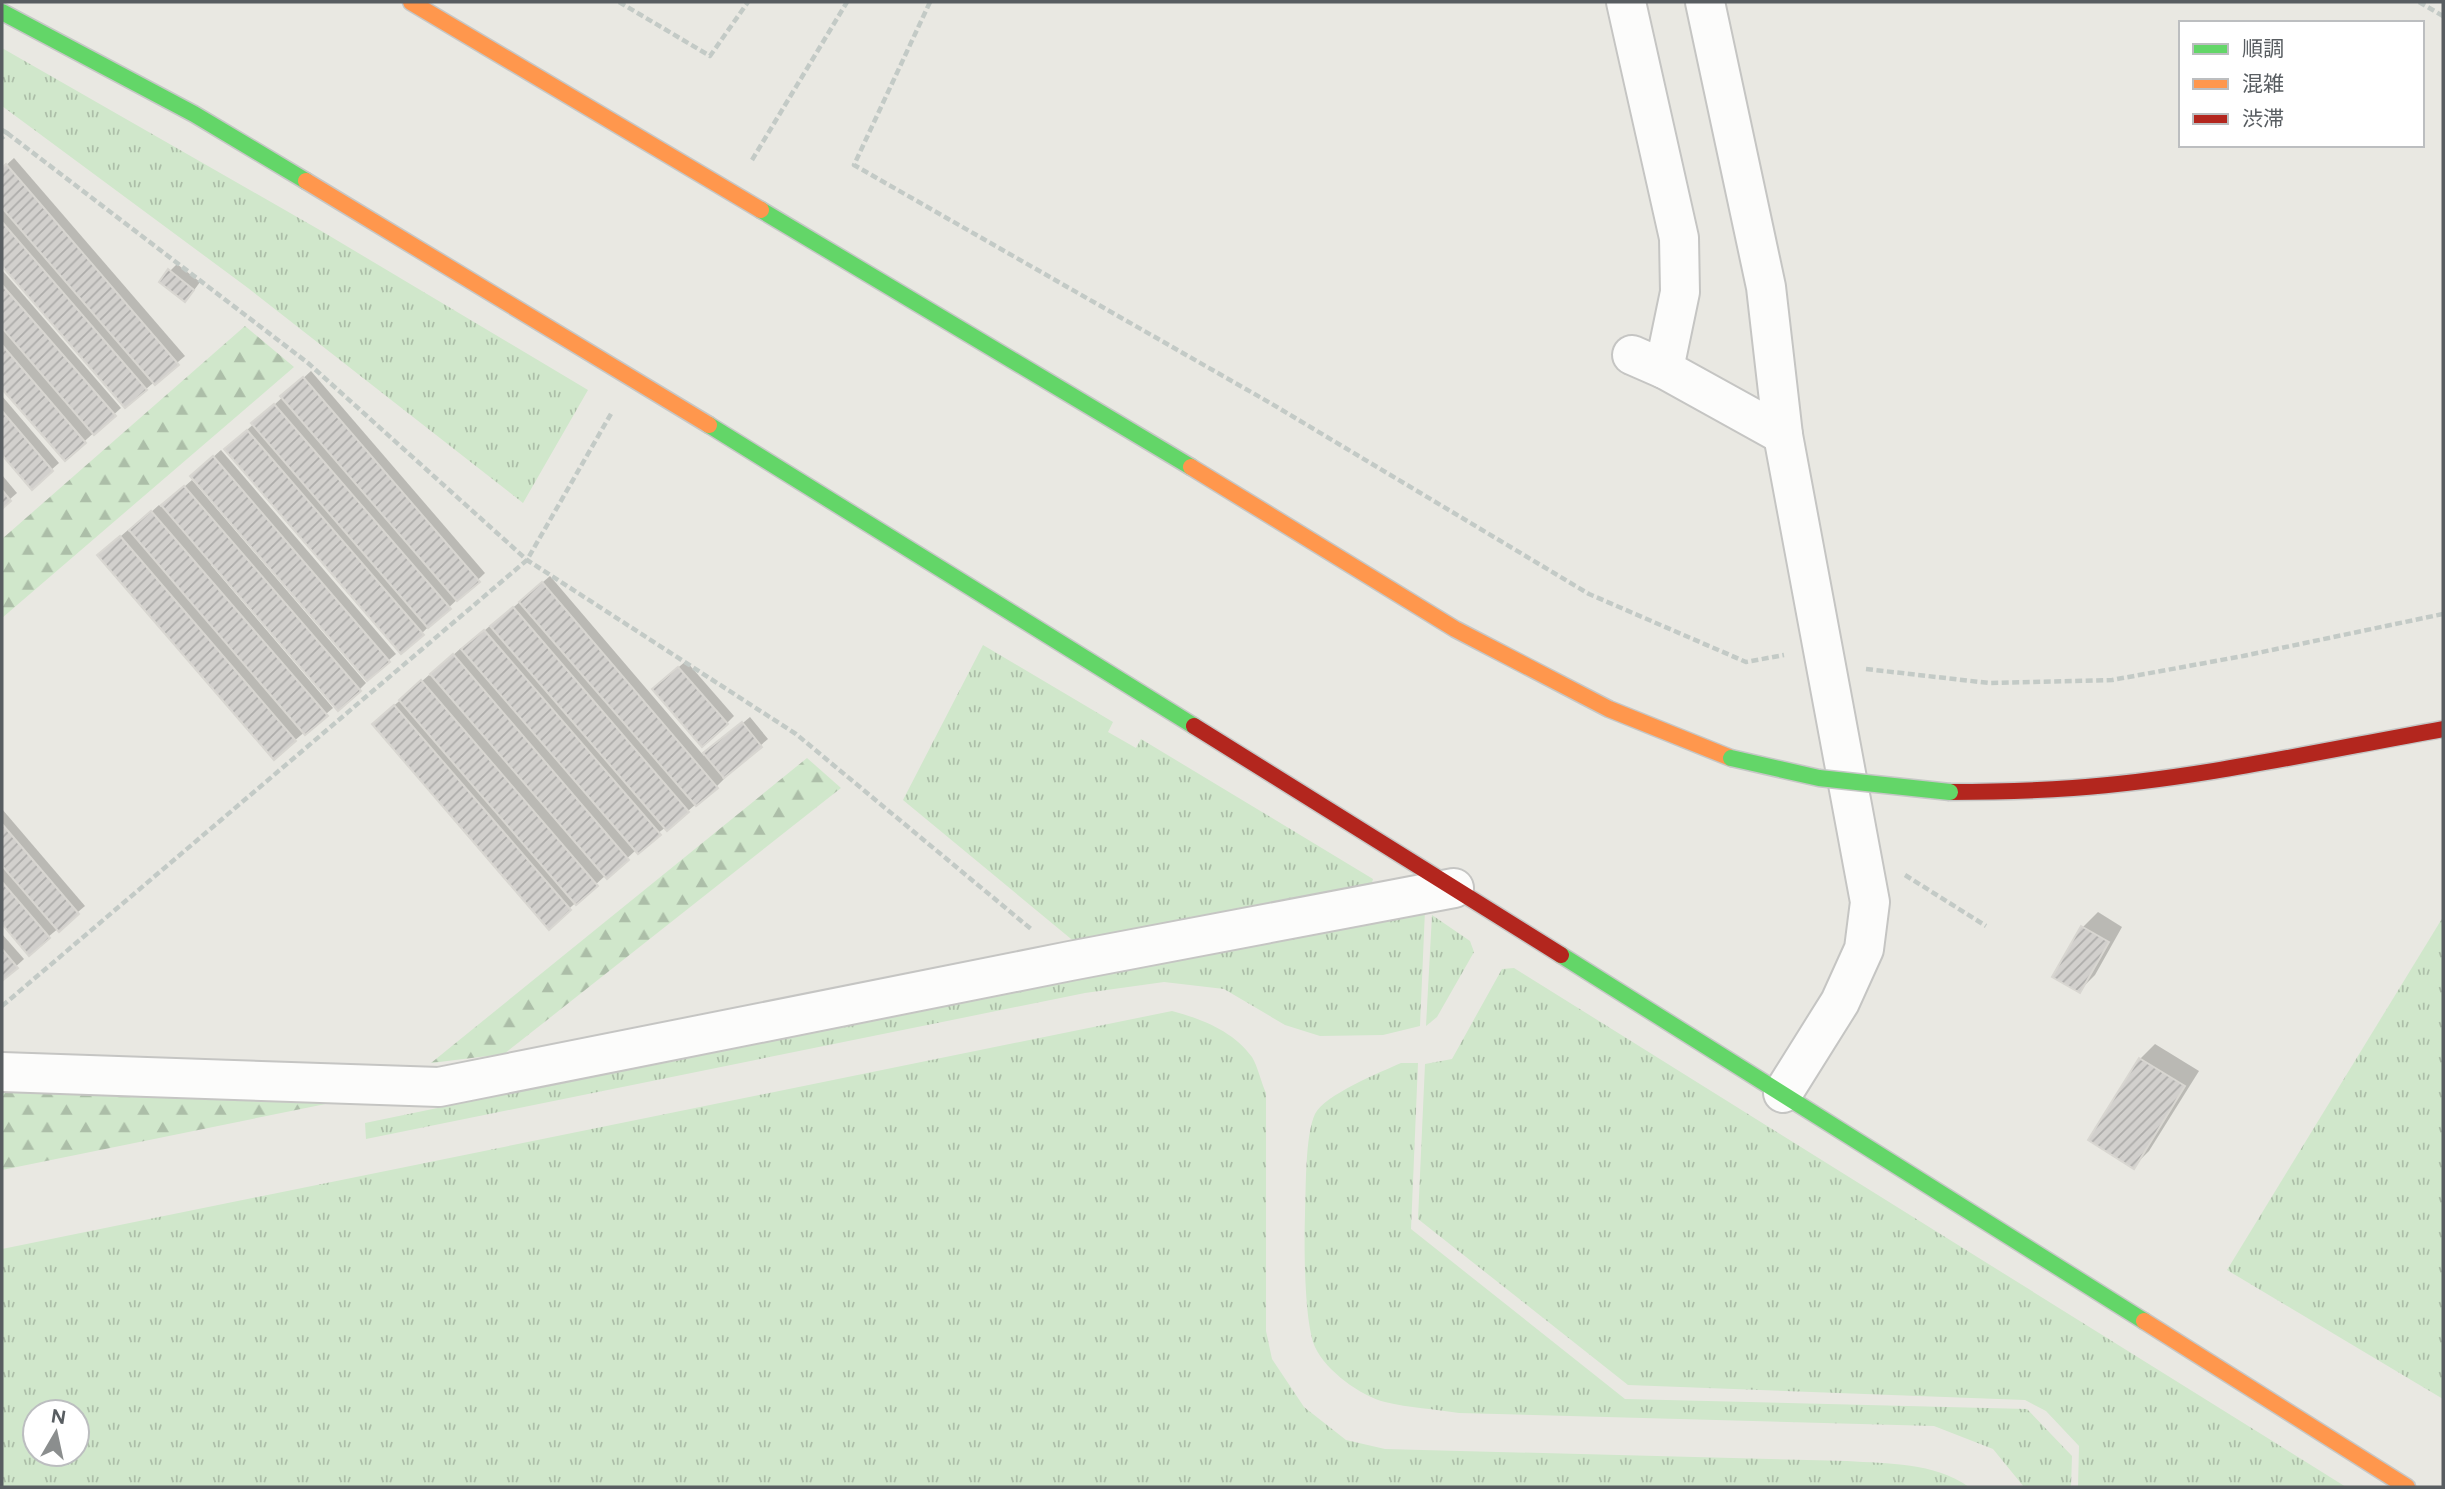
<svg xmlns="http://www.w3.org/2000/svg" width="2445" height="1489" font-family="Figtree,'Noto Sans JP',sans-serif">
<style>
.grass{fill:url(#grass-tufts);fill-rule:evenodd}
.forest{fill:url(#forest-firs)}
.shadow{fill:#0003}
.building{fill:url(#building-hatch);stroke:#d8d6d1;stroke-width:2}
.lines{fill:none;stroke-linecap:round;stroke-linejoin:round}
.street-casing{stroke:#c5c5c3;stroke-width:42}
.fast-casing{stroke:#c6c7c6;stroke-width:19}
.slow-casing{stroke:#c6c7c6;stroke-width:19}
.jam-casing{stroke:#c6c7c6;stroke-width:19}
.path{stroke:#c3cac6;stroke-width:4.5;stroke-dasharray:7 3.5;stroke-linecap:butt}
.street{stroke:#fcfcfb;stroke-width:38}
.fast{stroke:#63d668;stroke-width:16}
.slow{stroke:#ff974d;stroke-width:16}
.jam{stroke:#b3261e;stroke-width:16}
.fast-bridge-casing{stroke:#c6c7c6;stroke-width:19;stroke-linecap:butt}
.fast-bridge{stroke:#63d668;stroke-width:16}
</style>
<defs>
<pattern id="grass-tufts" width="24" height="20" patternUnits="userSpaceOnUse" patternTransform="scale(1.75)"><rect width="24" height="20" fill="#d0e7cb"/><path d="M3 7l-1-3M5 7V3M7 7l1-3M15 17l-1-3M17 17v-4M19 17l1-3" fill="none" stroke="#acbea8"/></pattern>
<pattern id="forest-firs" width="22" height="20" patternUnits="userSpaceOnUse" patternTransform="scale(1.75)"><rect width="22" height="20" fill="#d0e7cb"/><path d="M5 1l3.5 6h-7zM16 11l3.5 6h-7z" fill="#acbea8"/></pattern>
<pattern id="building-hatch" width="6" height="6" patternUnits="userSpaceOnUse" patternTransform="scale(1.75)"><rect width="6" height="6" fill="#d2d0cd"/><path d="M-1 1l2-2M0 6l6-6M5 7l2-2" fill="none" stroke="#adacaa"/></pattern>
</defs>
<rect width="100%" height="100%" fill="#e9e8e2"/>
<!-- grass -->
<g class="grass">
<path d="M2 48 318 229 588 390 523 503 248 288 2 106Z"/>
<path d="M983 645 1113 722 1108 732 1136 748 1141 739 1373 879 1370 890 1082 948 903 800Z"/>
<path d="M1425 910 1420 1026 1383 1035 1320 1036 1285 1025 1224 989 1164 982 1085 993 366 1139 365 1123 795 1034 1084 979Z"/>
<path d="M1432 915 1470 941 1474 952 1437 1017 1426 1026Z"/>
<path d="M2443 917V1399L2227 1270Z"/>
<path d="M1514 968 2346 1487H2078L2079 1446 2046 1411 2025 1400 1628 1385 1418 1219 1425 1064 1452 1059 1502 969Z"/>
<path d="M1172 1011C1202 1019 1233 1031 1252 1057 1258 1067 1261 1082 1266 1093V1331L1272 1359 1304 1407 1346 1440 1385 1449 1847 1461C1889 1464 1933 1462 1969 1487H2V1249ZM77 1412V1454H35V1412Z"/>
<path d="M1401 1063H1418L1411 1229 1625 1399 2027 1409 2072 1456 2071 1487H2024L1993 1449 1934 1426 1459 1413C1435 1409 1409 1408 1385 1402 1361 1396 1326 1371 1315 1347 1304 1322 1304 1244 1305 1215 1306 1189 1305 1135 1315 1114 1324 1095 1381 1072 1401 1063Z"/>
</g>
<!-- forest -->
<g class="forest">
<path d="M245 326 294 367 2 618V539Z"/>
<path d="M807 758 841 788 504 1054 431 1063Z"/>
<path d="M2 1089 360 1097 2 1170Z"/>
</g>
<!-- shadow -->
<g class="shadow">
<path d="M14 158 185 356 126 406 2 263V169Z"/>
<path d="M177 264 200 282 192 293 170 271Z"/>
<path d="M2 270 121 408 65 459 2 386Z"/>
<path d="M311 371 485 573 422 633 234 442Z"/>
<path d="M2 396 59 463 32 487 2 453Z"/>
<path d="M221 450 396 654 389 660 200 469Z"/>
<path d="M2 475 17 493 2 506Z"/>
<path d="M192 480 366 683 359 690 214 563 211 565 333 708 274 758 107 548 128 530 129 532 159 505 161 507Z"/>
<path d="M550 576 704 756 750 717 768 739 722 778 724 779 717 786 667 829 666 827 636 850 607 877 606 875 549 927 381 717 429 675 430 676 461 648 462 650 492 624 493 625Z"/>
<path d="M686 661 734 716 727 723 661 682Z"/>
<path d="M2 809 85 906 29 953 2 922Z"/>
<path d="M2098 912 2122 927 2095 975 2080 990 2083 927Z"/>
<path d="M2 934 24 959 2 979Z"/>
<path d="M2155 1044 2199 1071 2149 1151 2134 1166 2140 1059Z"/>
</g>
<!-- building -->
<g class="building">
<path d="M6 164 179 365 155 385 2 208V168Z"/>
<path d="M2 222 147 390 125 408 2 266Z"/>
<path d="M168 269 194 290 185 302 159 282Z"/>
<path d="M2 285 116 416 94 435 2 328Z"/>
<path d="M2 345 86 443 65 461 2 389Z"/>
<path d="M303 377 480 582 457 601 280 396Z"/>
<path d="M274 404 451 609 428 628 251 423Z"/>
<path d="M2 411 53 471 32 490 2 455Z"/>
<path d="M247 430 424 635 401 654 224 449Z"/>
<path d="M213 456 390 662 367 681 190 476Z"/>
<path d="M184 486 361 691 338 711 161 505Z"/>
<path d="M2 490 11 501 2 509Z"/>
<path d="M151 511 328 716 305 735 129 530Z"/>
<path d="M120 536 296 741 274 760 97 555Z"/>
<path d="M542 582 718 788 696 806 519 602Z"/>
<path d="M513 607 689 812 667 831 490 626Z"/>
<path d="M484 630 661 835 638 854 461 649Z"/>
<path d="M453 654 629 860 607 879 430 674Z"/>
<path d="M678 667 728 724 702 747 652 689Z"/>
<path d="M421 680 598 886 576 905 399 700Z"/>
<path d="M394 705 571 910 549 930 372 724Z"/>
<path d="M742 722 762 747 724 778 703 753Z"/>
<path d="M2 824 79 914 59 932 2 866Z"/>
<path d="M2 882 50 938 29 956 2 924Z"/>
<path d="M2081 926 2109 942 2080 993 2052 977Z"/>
<path d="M2 949 18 968 2 981Z"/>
<path d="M2139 1058 2185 1086 2134 1169 2088 1140Z"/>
</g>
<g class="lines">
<!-- street casing -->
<g class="street-casing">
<g id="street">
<path d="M1626 2 1679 238 1680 292 1664 369 1783 435"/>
<path d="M1705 2 1766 287 1783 435 1870 902 1864 949 1840 1002 1783 1093"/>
<path d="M1632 355 1664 369"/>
<path d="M2 1072 439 1087 1070 961 1454 888"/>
</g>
</g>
<!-- fast casing -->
<g class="fast-casing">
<g id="fast">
<path d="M2 12 194 114 306 181"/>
<path d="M761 210 1191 467"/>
<path d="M709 425 1194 726"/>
<path d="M1561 955 2144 1321"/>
</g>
</g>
<!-- slow casing -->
<g class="slow-casing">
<g id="slow">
<path d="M411 2 761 210"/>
<path d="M306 181 709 425"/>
<path d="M1191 467 1455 629 1609 709 1731 758"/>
<path d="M2144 1321 2407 1487"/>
</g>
</g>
<!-- jam casing -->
<g class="jam-casing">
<g id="jam">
<path d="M1194 726 1561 955"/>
<path d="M1950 792C1991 792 2032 791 2073 788 2197 779 2320 751 2443 729"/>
</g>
</g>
<!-- path -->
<g class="path">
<path d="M619 2 710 56 748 2"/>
<path d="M930 2 854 165 1272 404 1589 594 1746 662 1784 655"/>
<path d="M2419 2 2443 16"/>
<path d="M2 130 7 133 2 138"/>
<path d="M7 133 308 363 527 560 796 734 1031 929"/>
<path d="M752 160 847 2"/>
<path d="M1866 669 1989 683 2112 680 2243 656 2443 614"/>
<path d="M1905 875 1986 926"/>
<path d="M2 1006 527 560 612 412"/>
</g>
<!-- street -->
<use href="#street" class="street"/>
<!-- fast -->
<use href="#fast" class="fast"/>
<!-- slow -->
<use href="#slow" class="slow"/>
<!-- jam -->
<use href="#jam" class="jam"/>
<!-- fast-bridge casing -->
<g class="fast-bridge-casing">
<path id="fast-bridge" d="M1731 758 1819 778 1950 792"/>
</g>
<!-- fast-bridge -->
<use href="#fast-bridge" class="fast-bridge"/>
</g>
<!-- border -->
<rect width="2445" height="1489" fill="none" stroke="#585d61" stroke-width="7"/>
<!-- legend -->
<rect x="2179" y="21" width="245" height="126" fill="#ffffff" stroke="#bcbec0" stroke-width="2"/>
<rect x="2193" y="44" width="35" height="10" fill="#63d668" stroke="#bcbec0" stroke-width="2"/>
<text x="2242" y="56" font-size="21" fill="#585d61">順調</text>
<rect x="2193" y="79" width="35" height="10" fill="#ff974d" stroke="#bcbec0" stroke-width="2"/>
<text x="2242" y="91" font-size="21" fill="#585d61">混雑</text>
<rect x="2193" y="114" width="35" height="10" fill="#b3261e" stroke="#bcbec0" stroke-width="2"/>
<text x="2242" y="126" font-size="21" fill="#585d61">渋滞</text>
<!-- north arrow -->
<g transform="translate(56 1433) rotate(9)"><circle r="33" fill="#ffffff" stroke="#bcbec0" stroke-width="2"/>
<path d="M0-5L12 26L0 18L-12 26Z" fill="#8b8e8e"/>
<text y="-10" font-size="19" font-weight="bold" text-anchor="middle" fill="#585d61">N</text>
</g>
</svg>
